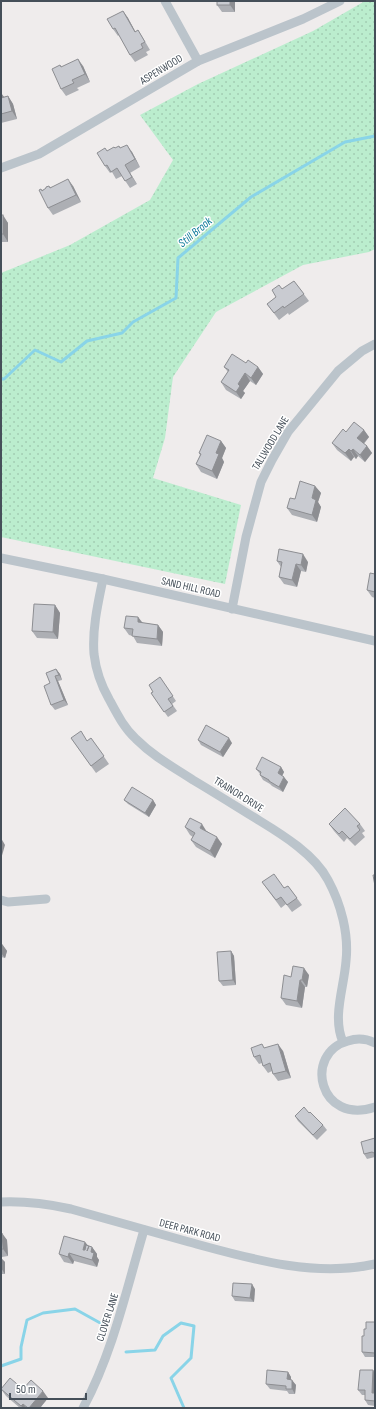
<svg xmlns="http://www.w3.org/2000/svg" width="376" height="1409" font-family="'Sofia Sans Condensed',sans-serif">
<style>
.park{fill:url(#park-dots)}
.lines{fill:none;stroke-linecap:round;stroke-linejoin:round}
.stream{stroke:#89d4e8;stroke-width:3}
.street{stroke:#bbc4cb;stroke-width:9}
.wall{fill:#adafb4}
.shaded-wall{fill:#8d8e92}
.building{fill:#c9cbd1;stroke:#8d8e92}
.labels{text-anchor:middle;stroke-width:3;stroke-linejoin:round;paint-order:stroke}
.street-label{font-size:11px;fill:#454f59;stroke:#fff}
.water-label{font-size:12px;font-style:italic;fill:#107c9a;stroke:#fff}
</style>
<defs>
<pattern id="park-dots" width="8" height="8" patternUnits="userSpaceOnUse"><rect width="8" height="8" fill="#bbedce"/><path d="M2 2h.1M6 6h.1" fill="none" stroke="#a2cdb3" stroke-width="1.8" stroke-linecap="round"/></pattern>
</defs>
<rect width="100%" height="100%" fill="#efecec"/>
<!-- park -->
<path class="park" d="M365 1H375V249L369 252 303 265 216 312 173 377 165 438 153 478 241 505 225 584 1 537V273L70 245 150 200 173 160 140 115 198 84 313 31Z"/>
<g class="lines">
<!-- stream -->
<g class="stream">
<path d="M1 379H4L35 350 61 362 87 341 122 333 133 322 176 298 178 258 251 197 345 142 375 136"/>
<path d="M126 1352 155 1350 163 1336 181 1323 194 1326 191 1358 171 1378 184 1408"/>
<path d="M1 1366 21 1359V1347L27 1320 43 1313 75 1309 102 1324"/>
</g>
<!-- street -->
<g class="street">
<path d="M165 1 198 61"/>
<path d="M1 168 39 154 198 61 303 19 340 1"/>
<path d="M1 558 103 579 375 641"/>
<path d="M103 579C98 603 92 629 94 654 96 671 101 685 109 699 117 714 124 728 136 739 153 756 173 767 193 780 215 793 237 807 260 821 283 835 315 855 328 880 341 904 349 934 346 961 344 988 332 1017 343 1042"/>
<path d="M232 609 246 537 261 482 272 460 288 432 338 371 362 351 375 344"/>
<path d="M1 900 8 902 46 899"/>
<path d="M375 1043C367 1039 357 1038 348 1041 303 1053 319 1126 375 1107"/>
<path d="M1 1202C25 1201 48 1204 71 1209 110 1220 150 1231 189 1242 248 1258 313 1278 375 1264"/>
<path d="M83 1408C113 1352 126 1291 144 1230"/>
</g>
</g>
<!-- wall -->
<g class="wall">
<path d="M211 1H235V12H222L217 5V2H212Z"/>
<path d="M123 11 128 18 135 32 138 30 143 38 150 50 146 52 148 55 135 62 130 55 119 35 118 36 113 29Z"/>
<path d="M60 65 62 67 83 66 90 82 77 88 79 90 66 96 61 89Z"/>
<path d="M1 93 4 97 8 96 13 104 17 119 1 123Z"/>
<path d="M115 148H121L132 152 140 167 130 173 137 184 130 188 122 176 116 179 112 172 110 173 105 166 107 151Z"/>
<path d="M73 186 81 202 53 215 48 208 42 190 50 187Z"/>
<path d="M1 215 8 223V242H1Z"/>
<path d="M294 281 309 301 289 315 288 313 279 320 267 304 276 297 282 289Z"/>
<path d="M246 363 258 367 263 374 256 385 250 381 243 391 245 393 241 399 226 390 221 382 228 372 224 367Z"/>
<path d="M364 430 369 437 364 444 367 446 372 453 365 462 358 456 356 459 354 457 351 461 337 450 332 443 346 432Z"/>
<path d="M221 441 226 448 222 458 224 462 217 479 201 472 196 464 200 455 199 453Z"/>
<path d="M315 486 321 493 318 502 321 507 317 522 292 515 287 508 295 499Z"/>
<path d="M277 561 308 562 306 572 301 571 297 587 284 584 279 577 281 567Z"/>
<path d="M375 574V598L372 597 367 590Z"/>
<path d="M55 605 60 613 58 639 37 638 32 631Z"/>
<path d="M138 617 143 623 158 625 163 632 162 646 137 643 133 636 129 635 124 628Z"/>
<path d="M56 669 60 674 62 680 58 681 68 705 55 710 51 705 50 683Z"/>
<path d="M160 677 176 701 172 704 177 711 168 717 151 693 153 692Z"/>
<path d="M71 738 87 741 91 738 109 764 96 773Z"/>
<path d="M198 740 232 743 223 757 201 745Z"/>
<path d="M281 767 284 772 282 776 288 782 283 792 272 786 270 784 263 780 260 775V774L256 769Z"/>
<path d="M124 800H153L156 805 149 817 128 804Z"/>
<path d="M329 824H360L365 831 362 833 365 837 355 846 347 838 344 842 334 831Z"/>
<path d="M185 827 207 831 222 844 215 858 196 847 191 840 193 837 190 835Z"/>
<path d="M262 882 284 888 288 886 302 905 292 912 286 904 281 908Z"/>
<path d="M1 944H2L7 951 5 958 1 957Z"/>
<path d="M231 951 234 956 236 985 223 986 219 981Z"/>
<path d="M309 975 307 987H305L302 1008 286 1005 281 998 291 977Z"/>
<path d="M265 1048 283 1051 291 1078 278 1081 273 1074 272 1071 268 1073 263 1066 262 1063 259 1064 254 1057Z"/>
<path d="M309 1113 323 1125 327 1130 317 1140 298 1121 295 1116Z"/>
<path d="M375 1138V1157L367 1159 364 1154Z"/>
<path d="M1 1233 7 1240 8 1256 2 1257V1259L5 1262V1274H1Z"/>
<path d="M88 1246 89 1247H92L97 1254V1257L99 1260 97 1267 74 1261 73 1264 64 1262 59 1254Z"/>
<path d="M255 1289 254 1302 235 1301 232 1296Z"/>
<path d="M375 1322V1357H365L362 1352 364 1336 366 1329Z"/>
<path d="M373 1370 375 1374V1406L368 1405 365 1400V1395H362L358 1390Z"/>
<path d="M288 1372 291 1377V1380L296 1385 295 1394H289L287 1391 270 1389 266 1384Z"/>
<path d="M1 1389H23L48 1398 40 1408H20L6 1396Z"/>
</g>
<!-- shaded-wall -->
<g class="shaded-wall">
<path d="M230 1H235V12L230 5Z"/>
<path d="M123 11 128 18 140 40 135 32Z"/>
<path d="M78 59 83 66 90 82 85 74Z"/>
<path d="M1 93 4 97 1 98Z"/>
<path d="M8 96 13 104 17 119 12 111Z"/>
<path d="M127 145 132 152 140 167 135 159Z"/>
<path d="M125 165 130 173 137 184 132 177Z"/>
<path d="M68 179 73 186 81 202 76 195Z"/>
<path d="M3 215 8 223V242L3 234Z"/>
<path d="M258 367 263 374 256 385 251 378Z"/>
<path d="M245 373 250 381 243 391 245 393 241 399 236 392 238 384Z"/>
<path d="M364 430 369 437 362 445 357 438Z"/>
<path d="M221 441 226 448 222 458 224 462 217 479 212 471 216 453Z"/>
<path d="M367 446 372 453 365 462 360 455Z"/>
<path d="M349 449 354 457 351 461 345 453Z"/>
<path d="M353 449 358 456 356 459 351 451Z"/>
<path d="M315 486 321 493 318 502 321 507 317 522 312 515V498Z"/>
<path d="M303 554 308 562 306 572 301 565Z"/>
<path d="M296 564 301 571 297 587 292 580Z"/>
<path d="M55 605 60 613 58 639 53 632Z"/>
<path d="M138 617 143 624 138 622Z"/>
<path d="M158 625 163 632 162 646 157 639Z"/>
<path d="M56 669 60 674 62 680 59 675Z"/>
<path d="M55 676 58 681 68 705 64 700Z"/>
<path d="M229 738 232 743 223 757 220 752Z"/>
<path d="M281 767 284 772 281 778 278 773Z"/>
<path d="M284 777 288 782 283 792 279 787Z"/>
<path d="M153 800 156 805 149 817 145 813Z"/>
<path d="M202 824 207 832 200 828Z"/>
<path d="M217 837 222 844 215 858 210 851Z"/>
<path d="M1 838 5 845 1 859Z"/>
<path d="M2 944 7 951 5 958 1 953V946Z"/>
<path d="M231 951 234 956 236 985 233 980Z"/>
<path d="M304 968 309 975 307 987 302 980Z"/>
<path d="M300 980 305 987 302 1008 297 1001Z"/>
<path d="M278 1044 283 1051 291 1078 286 1071Z"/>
<path d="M2 1233 7 1240 8 1256 3 1249Z"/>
<path d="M85 1242 92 1250V1247L97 1254V1257L99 1260 97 1267 92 1260 83 1250Z"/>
<path d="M69 1253 74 1261 73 1264 68 1257Z"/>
<path d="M1 1255 2 1257V1259L5 1262V1274L1 1268Z"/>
<path d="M252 1284 255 1289 254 1302 250 1298Z"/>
<path d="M373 1370 375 1374V1398L372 1393Z"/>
<path d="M288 1372 291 1377V1384L287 1379Z"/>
<path d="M292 1380 296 1385 295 1394 292 1389Z"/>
<path d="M43 1391 48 1398 40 1408H29Z"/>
<path d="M23 1404 26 1408H23L21 1406Z"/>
</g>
<!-- building -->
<g class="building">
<rect x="217" y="1" width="13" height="4"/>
<path d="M123 11 135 32 138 30 145 42 141 44 143 48 130 55 115 28 113 29 107 19Z"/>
<path d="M78 59 85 74 72 80 74 83 61 89 52 69 60 65 61 67Z"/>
<path d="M8 96 12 111 1 114V98Z"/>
<path d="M127 145 135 159 125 165 132 177 125 181 117 168 111 172 107 165 105 166 97 153 105 148 107 151 114 147 115 148 119 146 120 148Z"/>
<path d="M68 179 76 195 48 208 39 190 41 189 42 191 46 188V187L49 186 50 188Z"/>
<rect x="1" y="215" width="2" height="19"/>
<path d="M294 281 304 294 284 308 283 306 274 313 267 304 276 297 272 290 279 285 282 289Z"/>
<path d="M232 354 246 363 248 360 258 367 251 378 245 373 238 384 240 386 236 392 221 382 229 370 224 367Z"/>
<path d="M354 422 364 430 357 438 367 446 360 455 353 449 351 451 349 449 345 453 332 443 343 429 346 432Z"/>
<path d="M207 435 221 441 216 453 219 454 212 471 196 464 201 454 199 453Z"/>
<path d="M300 481 315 486 312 498 316 500 312 515 287 508 290 498 295 499Z"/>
<path d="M279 549 303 554 301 565 296 564 292 580 279 577 282 562 277 561Z"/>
<path d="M370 573 375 574V592L367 590Z"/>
<path d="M34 604 55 605 53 632 32 631Z"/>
<path d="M126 616 138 617V622L158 625 157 639 132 636 133 629 124 628Z"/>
<path d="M56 669 59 675 55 676 64 700 51 705 44 686 50 683 46 673Z"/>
<path d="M160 677 173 696 168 699 173 706 164 712 151 693 153 692 149 685Z"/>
<path d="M206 725 229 738 220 752 198 740Z"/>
<path d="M81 731 87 741 91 738 104 756 91 766 71 738Z"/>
<path d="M262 757 281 767 278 773 284 777 279 787 269 781V780L260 775 261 772 256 769Z"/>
<path d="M132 787 153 800 145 813 124 800Z"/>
<path d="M345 808 360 824 357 826 360 830 350 839 342 831 339 834 329 824Z"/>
<path d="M190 818 202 824 200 828 217 837 210 851 191 840 195 833 185 827Z"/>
<path d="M274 874 284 888 288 886 297 898 287 905 281 897 276 900 262 882Z"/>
<path d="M373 875H375V886Z"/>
<path d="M231 951 233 980 219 981 217 952Z"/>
<path d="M293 966 304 968 302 980H300L297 1001 281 998 284 975 291 977Z"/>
<path d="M262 1044 264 1048 278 1044 286 1071 273 1074 270 1063 263 1066 260 1055 254 1057 251 1048Z"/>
<path d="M304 1107 309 1113 310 1112 323 1125 313 1135 295 1116Z"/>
<path d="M375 1138V1153H374L372 1152 364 1154 361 1142Z"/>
<path d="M1 1233H2L3 1249H1Z"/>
<path d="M64 1236 85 1242 83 1250H85L86 1245 89 1246 87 1251 89 1246 92 1247 91 1252 94 1253 92 1260 69 1253 68 1257 59 1254Z"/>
<path d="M233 1283 252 1284 250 1298 232 1296Z"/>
<path d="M366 1322H375V1353L362 1352V1336H364V1329H366Z"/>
<path d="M267 1370 288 1372 287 1379 292 1380V1389H286V1386L266 1384Z"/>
<path d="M360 1370H373L372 1393H375V1401L365 1400V1390H358Z"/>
<path d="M10 1378 23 1389 31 1380 43 1391 29 1408H28L23 1404 21 1406 1 1389Z"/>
</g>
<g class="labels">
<!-- street labels -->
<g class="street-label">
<text transform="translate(161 69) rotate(-31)" y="4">ASPENWOOD</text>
<text transform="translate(270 443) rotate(-59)" y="4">TALLWOOD LANE</text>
<text transform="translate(191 587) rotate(13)" y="4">SAND HILL ROAD</text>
<text transform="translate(239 794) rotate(32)" y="4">TRAINOR DRIVE</text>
<text transform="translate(190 1230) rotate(15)" y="4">DEER PARK ROAD</text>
<text transform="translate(107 1317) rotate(-72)" y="4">CLOVER LANE</text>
</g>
<!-- water labels -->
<g class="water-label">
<text transform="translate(195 232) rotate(-40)" y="4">Still Brook</text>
</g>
</g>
<!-- border -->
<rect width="376" height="1409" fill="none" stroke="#454f59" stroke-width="4"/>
<!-- scale -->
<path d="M10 1393v6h76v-6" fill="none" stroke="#454f59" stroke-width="2"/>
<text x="16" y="1393" font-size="12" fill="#454f59" stroke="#ffffff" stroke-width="3" paint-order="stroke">50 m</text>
</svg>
